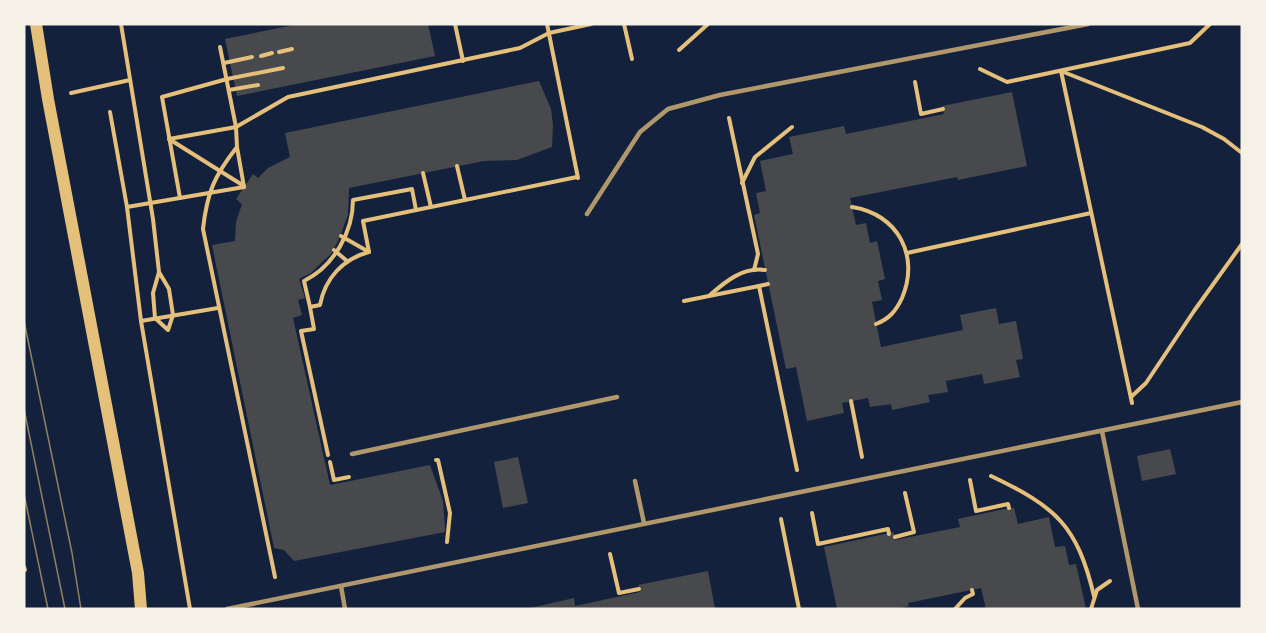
<svg xmlns="http://www.w3.org/2000/svg" width="1266" height="633" font-family="'Libre Baskerville',serif">
<style>
.building{fill:#48494c}
.lines{fill:none;stroke-linecap:round;stroke-linejoin:round}
.path{stroke:#e5c07b;stroke-width:4}
.service{stroke:#b1986c;stroke-width:4.5}
.secondary{stroke:#e5c07b;stroke-width:12}
.tram{stroke:#918062;stroke-width:1.5}
</style>
<rect width="100%" height="100%" fill="#14213d"/>
<!-- building -->
<g class="building">
<path d="M299 24H428L435 56 237 96 225 39Z"/>
<path d="M539 81 551 109 553 125 552 147 517 160 484 161 349 188 348 215 338 241 331 254 321 263 311 273 299 279 305 298 298 300 302 315 293 318 330 485 430 465 443 501 445 527V532L294 561 284 550 274 548 212 245 235 241 236 222 242 204 236 199 253 174 258 178 268 168 290 157 285 133Z"/>
<path d="M1012 92 1027 166 958 180 957 177 850 198 856 225 866 223 870 243 877 241 885 279 878 281 882 300 872 302 881 347 963 330 960 315 996 308 999 324 1016 321 1023 359 1016 360 1020 377 984 384 982 374 946 381 948 392 928 395 930 402 892 410 891 404 870 407 868 398 842 403 844 413 807 421 796 367 786 369 754 215 760 213 756 193 766 191 760 161 793 154 789 137 844 126 846 134 944 114 942 106Z"/>
<path d="M1170 449 1176 474 1142 481 1137 456Z"/>
<path d="M518 457 528 503 503 508 494 462Z"/>
<path d="M1009 508H1014L1018 524 1049 517 1055 547 1065 546 1069 565 1076 564 1086 609H986L981 588 908 603 909 606 897 609H837L824 547 894 532 895 540 960 527 958 519Z"/>
<path d="M708 571 715 609H526L574 598 575 606 640 592 638 585Z"/>
</g>
<g class="lines">
<!-- path -->
<g class="path">
<path d="M121 24 153 219 159 272 169 289 173 315 168 330 155 318 153 293 159 272"/>
<path d="M455 24 463 61"/>
<path d="M547 24 578 178"/>
<path d="M624 24 632 59"/>
<path d="M220 47 236 127 237 147 244 187"/>
<path d="M679 50 708 24"/>
<path d="M279 52 292 49"/>
<path d="M261 56 272 53"/>
<path d="M224 63 252 57"/>
<path d="M980 69 1007 82 1190 43 1210 24"/>
<path d="M1061 71 1132 403"/>
<path d="M1061 71 1202 127 1224 139 1242 153"/>
<path d="M915 82 921 114 943 109"/>
<path d="M229 90 258 85"/>
<path d="M71 93 130 80"/>
<path d="M110 112 127 207 141 321 190 609"/>
<path d="M729 118 758 254 754 270"/>
<path d="M169 139 236 127 288 97 520 48 549 33 591 24"/>
<path d="M169 139 244 186"/>
<path d="M237 147C214 176 207 193 203 229L275 577"/>
<path d="M457 166 465 200"/>
<path d="M423 173 431 207"/>
<path d="M742 183 755 157 792 127"/>
<path d="M180 198 162 97 227 79 283 68"/>
<path d="M127 207 244 187"/>
<path d="M852 207C898 214 920 256 902 298 896 311 889 319 876 324"/>
<path d="M341 236 369 252"/>
<path d="M334 250 347 261"/>
<path d="M907 253 1091 213"/>
<path d="M759 286 768 284"/>
<path d="M710 295C726 281 743 267 765 270"/>
<path d="M684 301 759 286 797 470"/>
<path d="M310 307 304 281C334 266 353 232 353 200L412 189 416 210"/>
<path d="M141 321 218 308"/>
<path d="M1131 397 1146 383 1194 311 1242 244"/>
<path d="M851 401 862 457"/>
<path d="M328 455 301 331 314 329 310 307 320 305C325 278 343 259 369 252L363 221 577 177"/>
<path d="M436 460H438L450 513 447 542"/>
<path d="M330 462 334 480 349 477"/>
<path d="M991 476C1056 507 1077 525 1094 596"/>
<path d="M970 480 976 511 1008 504 1009 508"/>
<path d="M812 513 818 544 888 529 889 534"/>
<path d="M781 519 799 609"/>
<path d="M895 537 914 532 905 493"/>
<path d="M610 554 619 593 639 589"/>
<path d="M24 567 25 570"/>
<path d="M955 609 965 598 973 594 972 590"/>
<path d="M1091 609 1097 590 1110 581"/>
</g>
<!-- service -->
<g class="service">
<path d="M587 214 640 132 668 109 720 95 1088 24"/>
<path d="M1102 431 1138 609"/>
<path d="M352 454 617 397"/>
<path d="M635 481 644 523"/>
<path d="M341 586 345 609"/>
<path d="M227 609 1242 402"/>
</g>
<!-- secondary -->
<path class="secondary" d="M36 24 48 99 138 573 141 609"/>
<!-- tram -->
<g class="tram">
<path d="M24 321 72 553 81 609"/>
<path d="M24 409 65 609"/>
<path d="M24 494 48 609"/>
</g>
</g>
<!-- border -->
<rect width="1266" height="633" fill="none" stroke="#f6f1e7" stroke-width="51"/>
</svg>
